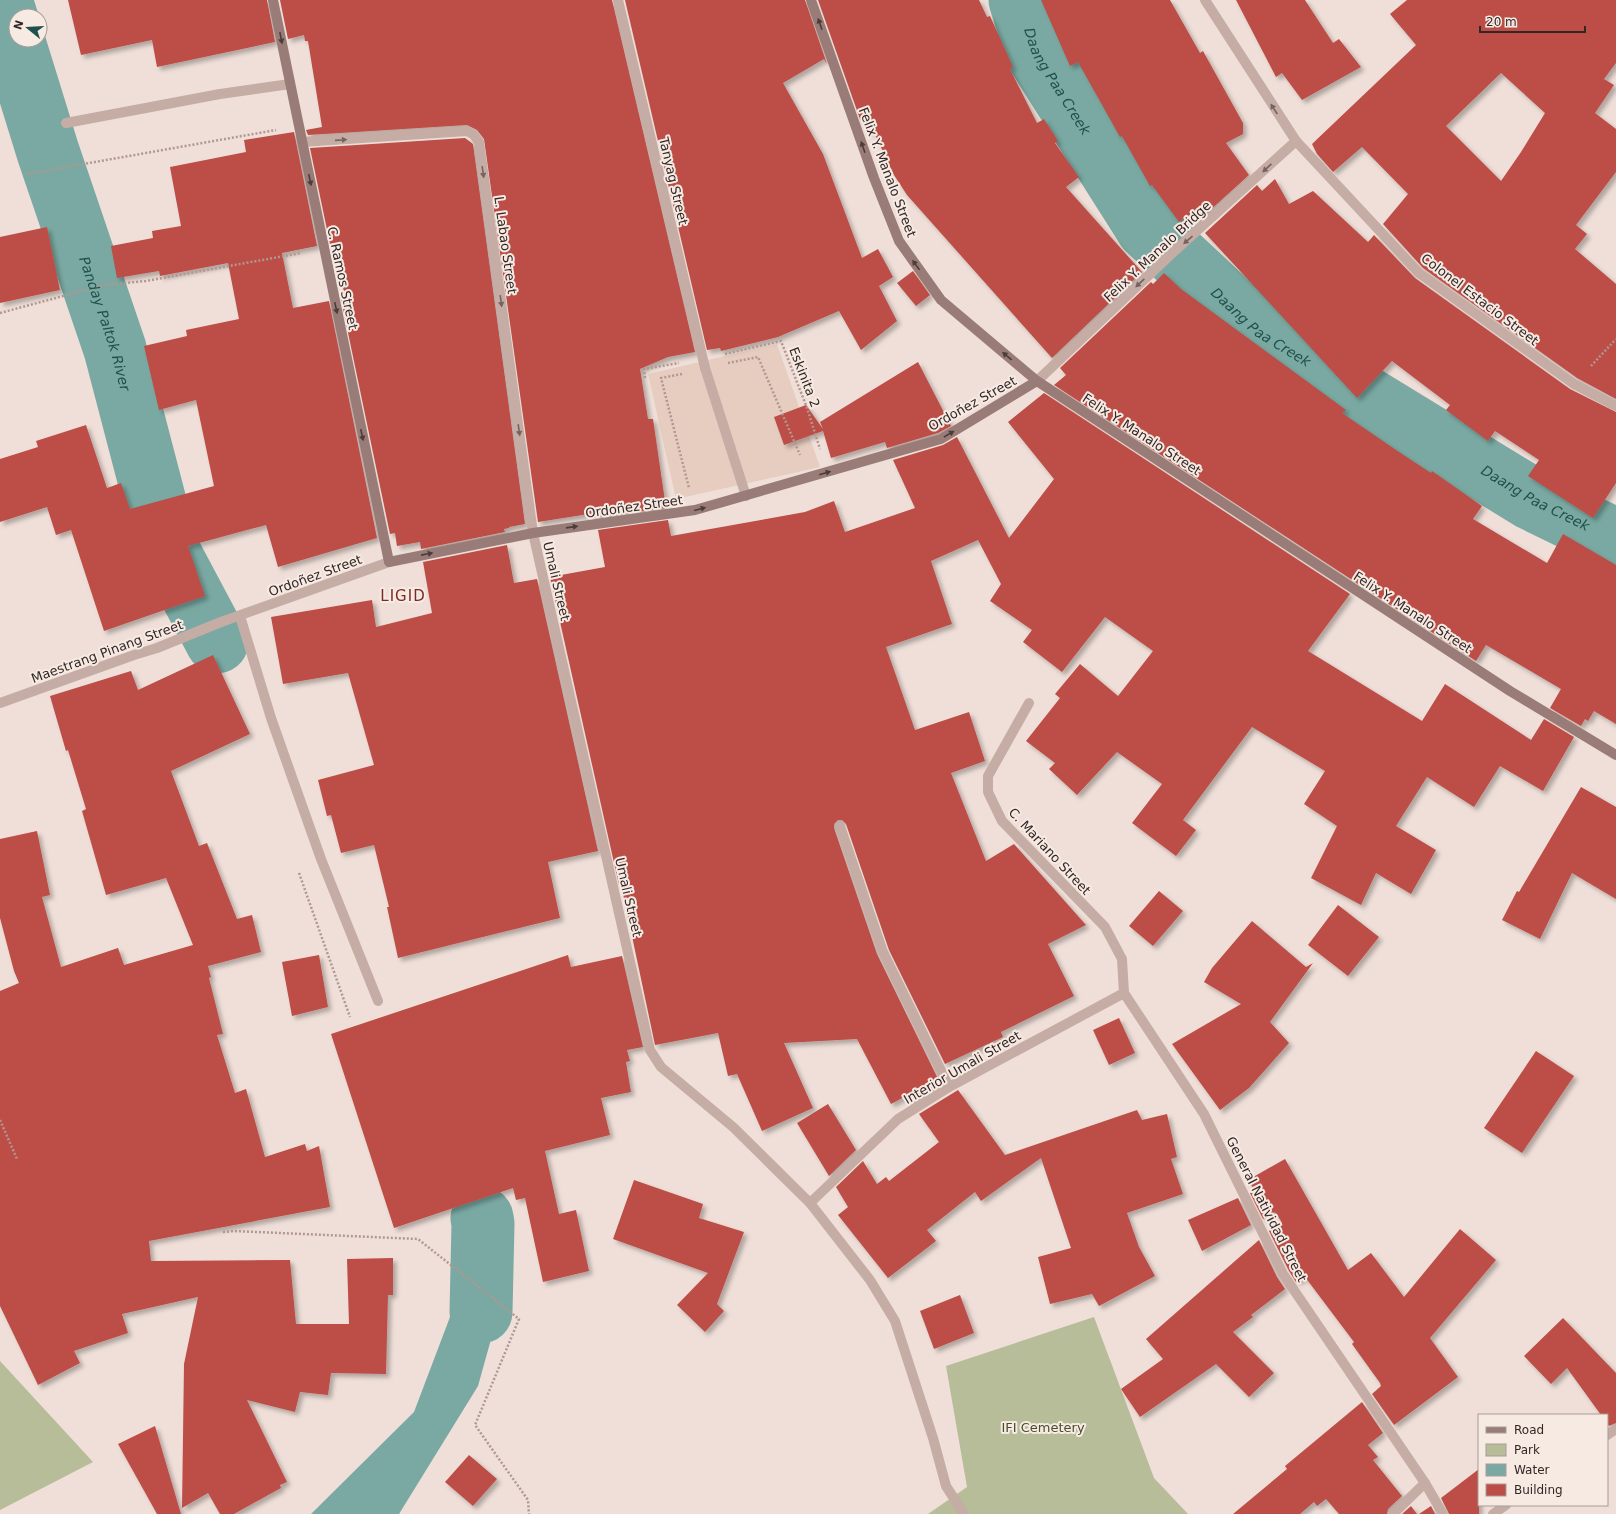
<svg xmlns="http://www.w3.org/2000/svg" width="1616" height="1514" font-family="'DejaVu Sans',sans-serif">
<style>
.green{fill:#b7bc99}
.plaza{fill:#e6cdc0}
.water{fill:#79a9a2}
.lines{fill:none;stroke-linecap:round;stroke-linejoin:round}
.river{stroke:#79a9a2;stroke-width:63}
.building{fill:#bd4d47;fill-rule:evenodd;filter:url(#shadow)}
.path{stroke:#b1978f;stroke-width:2.5;stroke-dasharray:2 2;stroke-linecap:butt}
.service{stroke:#c5ada5;stroke-width:10}
.pedestrian{stroke:#c5ada5;stroke-width:10}
.minor{stroke:#c5ada5;stroke-width:10}
.tertiary{stroke:#c5ada5;stroke-width:10}
.secondary{stroke:#997c77;stroke-width:10}
.oneway{fill:#4c3c3a}
.oneway2{fill:#74635f}
.labels{text-anchor:middle;stroke-width:4;stroke-linejoin:round;paint-order:stroke}
.street-label{font-size:13px;fill:#322726;stroke:#f7eae3}
.park-label{font-size:13px;fill:#484e2b;stroke:#f7eae3}
.water-label{font-size:14px;font-style:italic;fill:#1f504a;stroke:#f7eae3}
.quarter-label{font-size:15px;letter-spacing:1px;fill:#7b2925;stroke:#f7eae3}
</style>
<defs>
<filter id="shadow"><feDropShadow dx="3.5" dy="3.5" stdDeviation="2" flood-color="#0004"/></filter>
</defs>
<rect width="100%" height="100%" fill="#efdfd8"/>
<!-- green -->
<g class="green">
<path d="M1094 1317 1154 1478 1188 1514H928L967 1487 946 1366Z"/>
<path d="M0 1361 93 1462 0 1510Z"/>
</g>
<!-- plaza -->
<path class="plaza" d="M777 344 820 467 676 499 648 374Z"/>
<!-- water -->
<path class="water" d="M483 1224H499L507 1282 478 1386 399 1514H311L414 1412 450 1317 459 1228Z"/>
<g class="lines">
<!-- river -->
<g class="river">
<path id="s1" d="M1 0 48 152 115 349 167 548 217 642"/>
<path id="s2" d="M1020 0 1037 54 1147 228 1257 331 1532 499 1616 540"/>
<path d="M481 1312 483 1224 482 1218"/>
</g>
</g>
<!-- building -->
<g class="building">
<path d="M68 0H267L275 42 157 67 152 40 81 55Z"/>
<path d="M280 0H612L695 352 668 357 640 369 648 419H653L666 508 596 517 595 513 538 522 484 139 477 130 467 125 308 135 306 130 322 127 308 41H305L304 35 288 39Z"/>
<path d="M625 0H805L827 64 824 59 783 83 823 154 862 258 878 249 893 277 879 286 897 321 861 350 839 311 778 337 721 351 720 348 707 350Z"/>
<path d="M818 0H979L987 17 990 16 1013 67 1010 69 1037 123 1044 119 1058 141 1055 143 1079 177 1066 187 1142 272 1052 358 907 195 894 175 873 130 868 132 860 119Z"/>
<path d="M1041 0H1170L1200 53 1203 51 1243 123V134L1226 143 1249 175 1196 223 1188 215 1179 222 1152 185 1150 186 1122 136 1120 137 1078 62 1070 66Z"/>
<path d="M1236 0H1305L1333 43 1339 39 1361 67 1302 100 1282 73 1276 77Z"/>
<path d="M1407 0H1616V63L1604 79 1614 85 1595 113 1616 129V172L1576 225 1587 234 1575 249 1616 284V399L1577 378 1423 268 1383 224 1408 194 1362 147 1333 172 1317 154 1312 144 1416 45 1390 14ZM1501 73 1545 113 1521 152 1501 181 1446 126Z"/>
<path d="M294 132 317 246 282 253 293 308 329 301 377 538 278 567 266 525 188 546 205 596 104 631 71 530 56 535 47 507 0 522V459L38 447 36 441 86 425 107 488 121 483 130 509 214 486 196 400 159 410 144 346 187 336 186 330 239 319 228 263 160 276 159 271 117 278 111 246 153 238 152 231 181 226 170 167 246 152 244 140Z"/>
<path d="M465 138 473 144 525 524 509 527V528L504 529 505 532 421 549 420 542 397 546 395 533 390 534 341 299 345 298 335 243 330 244 310 148Z"/>
<path d="M1275 179 1289 204 1313 191 1368 242 1374 235 1415 278 1570 389 1616 412V483L1593 518 1528 476 1539 460 1495 431 1488 441 1446 410 1450 405 1392 361 1357 398 1205 233 1257 185 1262 191Z"/>
<path d="M47 227 60 290 0 303V237Z"/>
<path d="M913 271 930 295 916 306 897 283Z"/>
<path d="M1164 273 1181 289 1346 410 1342 413 1399 452 1431 473 1432 471 1482 506 1473 519 1547 563 1563 534 1616 565V724L1594 711 1588 721 1585 719 1581 726 1550 708 1561 689 1486 645 1476 661 1054 385 1066 375 1060 368 1151 282 1153 284Z"/>
<path d="M918 362 951 426 938 433 887 448 885 442 831 458 823 431 784 445 774 417 806 405 823 429 820 422Z"/>
<path d="M1044 393 1350 594 1308 651 1422 721 1445 684 1531 740 1544 719 1574 737 1543 791 1500 766 1474 807 1427 777 1396 826 1436 850 1411 894 1376 873 1361 905 1311 878 1337 826 1304 804 1325 771 1252 727 1183 820 1196 830 1176 856 1132 823 1162 784 1117 752 1077 795 1049 769 1055 763 1026 741 1060 698 1055 694 1080 664 1118 696 1153 651 1105 617 1062 672 1023 642 1032 630 990 601 1001 584 978 540 931 561 952 624 886 647 915 730 969 712 985 761 951 773 986 861 1014 844 1086 925 1048 944 1074 996 1001 1032 1003 1037 945 1064 889 950 846 824 842 820H838L834 824V828L877 954 941 1085 911 1103 906 1096 891 1104 857 1039 784 1043 813 1108 762 1131 737 1074 728 1076 718 1033 655 1045 621 884 619 885 550 577 605 567 598 530 668 520 671 536 805 512 834 501 845 532 915 508 893 460 943 445 957 437 1009 538 1054 479 1008 422Z"/>
<path d="M507 545 514 583 537 579 598 851 548 862 560 918 398 958 387 907H389L374 845 341 853 331 815 327 816 318 780 374 765 348 673 283 684 271 617 372 600 376 627 432 613 423 562Z"/>
<path d="M213 655 250 734 171 771 199 846 207 843 237 919 252 915 261 952 208 966 211 977 209 978 223 1034 217 1035 235 1093 246 1089 265 1157 305 1144 307 1151 319 1146 330 1207 149 1241 151 1261 290 1260 296 1324H349L347 1259 393 1258V1295H388L386 1374 331 1373 328 1395 300 1392 295 1412 247 1400 287 1482 280 1485 281 1488 234 1514H220L208 1493 182 1508 184 1364 198 1297 122 1314 128 1333 74 1351 80 1363 38 1385 0 1306V991L19 983 14 971 0 918V839L37 831 50 895 42 897 61 967 118 948 124 965 193 945 166 878 106 895 82 811 86 809 68 750 66 751 50 696 131 671 138 690Z"/>
<path d="M1581 787 1616 807V899L1572 873 1540 939 1502 920 1517 891 1519 892Z"/>
<path d="M1159 891 1183 911 1153 946 1129 926Z"/>
<path d="M1338 905 1379 937 1348 976 1308 945Z"/>
<path d="M1252 921 1306 967 1313 963 1270 1022 1289 1043 1249 1088 1220 1110 1172 1044 1241 1004 1204 982 1212 968Z"/>
<path d="M319 955 328 1007 292 1016 282 962Z"/>
<path d="M568 955 571 967 622 956 643 1047 627 1050 630 1061 626 1062 631 1092 601 1098 610 1135 545 1151 559 1214 576 1210 589 1271 543 1282 525 1198 516 1200 513 1188 394 1228 331 1034Z"/>
<path d="M1119 1018 1135 1053 1109 1065 1093 1030Z"/>
<path d="M1536 1051 1574 1076 1522 1153 1484 1128Z"/>
<path d="M958 1090 1005 1155 1137 1110 1142 1120 1167 1114 1177 1157 1171 1159 1183 1194 1127 1213 1139 1247 1155 1276 1099 1306 1092 1294 1050 1304 1038 1257 1071 1248 1041 1158 981 1201 975 1192 927 1230 936 1241 888 1278 838 1215 848 1207 836 1187 863 1161 877 1184 886 1177 889 1181 939 1142 919 1114Z"/>
<path d="M828 1104 856 1150 829 1176 797 1123Z"/>
<path d="M1285 1159 1348 1270 1371 1253 1404 1297 1460 1229 1496 1260 1430 1338 1458 1377 1394 1425 1372 1394 1381 1386 1380 1383 1352 1344 1354 1342 1305 1277 1296 1282 1289 1271 1269 1231 1281 1221 1275 1212 1263 1219 1250 1193 1255 1191 1248 1180Z"/>
<path d="M634 1180 703 1204 699 1218 744 1232 717 1304 724 1311 705 1332 677 1305 708 1273 613 1239Z"/>
<path d="M1238 1198 1251 1225 1202 1251 1188 1220Z"/>
<path d="M1259 1240 1277 1277 1285 1289 1251 1315 1253 1317 1233 1332 1274 1373 1249 1397 1216 1364 1140 1417 1121 1389 1163 1359 1146 1339Z"/>
<path d="M960 1295 974 1333 934 1349 920 1311Z"/>
<path d="M1563 1318 1616 1373V1423L1609 1426 1607 1423V1415H1601L1567 1368 1551 1384 1524 1356Z"/>
<path d="M1362 1402 1383 1433 1368 1445 1378 1457 1373 1460 1402 1496 1388 1509 1387 1514H1339L1326 1499 1317 1506 1314 1502 1300 1514H1233L1287 1469 1285 1466Z"/>
<path d="M155 1426 181 1514H157L118 1444Z"/>
<path d="M469 1455 497 1479 473 1506 445 1482Z"/>
<path d="M1479 1469V1514H1449L1441 1498Z"/>
<path d="M1411 1506 1417 1514H1402Z"/>
<path d="M1431 1506 1435 1514H1419Z"/>
</g>
<g class="lines">
<!-- path -->
<g class="path">
<path d="M27 174 276 130"/>
<path d="M0 313 104 285 146 281 301 253"/>
<path d="M725 354 781 341 807 408 820 449"/>
<path d="M728 363 758 357 800 455"/>
<path d="M1591 366 1616 339"/>
<path d="M682 374 661 378 689 488"/>
<path d="M645 378 644 369 679 363"/>
<path d="M299 873 350 1017"/>
<path d="M0 1120 17 1159"/>
<path d="M223 1232 234 1231 418 1239 519 1319 475 1425 528 1500 529 1514"/>
</g>
<!-- service -->
<g class="service">
<path d="M66 123 220 94 290 84"/>
<path d="M240 616 271 718 321 859 378 1001"/>
<path d="M840 826 883 952 949 1087"/>
<path d="M810 1203 870 1280 895 1321 933 1438 946 1486 964 1514"/>
<path d="M1393 1514 1425 1483"/>
</g>
<!-- pedestrian -->
<path class="pedestrian" d="M705 368 746 496"/>
<!-- minor -->
<g class="minor">
<path d="M618 0 705 368"/>
<path d="M1296 141 1419 273 1574 384 1616 406"/>
<path d="M302 142 467 131 474 135 479 142 533 533 650 1050 661 1067 733 1127 810 1203 898 1119 949 1087 1124 993"/>
<path d="M1029 703 988 776V792L1002 821 1105 927 1122 959 1124 993"/>
<path d="M1124 993 1204 1114 1283 1274 1425 1483 1443 1514"/>
<path d="M1607 1435 1616 1429"/>
<path d="M1493 1514 1506 1505"/>
</g>
<!-- tertiary -->
<g class="tertiary">
<path d="M1037 381 1169 256 1296 141 1205 0"/>
<path d="M0 703 134 655 157 648 221 622 389 562"/>
</g>
<!-- secondary -->
<g class="secondary">
<path d="M273 0 389 562 533 533 695 510 941 439 1037 381"/>
<path d="M811 0 874 178 899 241 941 300 1037 381 1510 691 1616 755"/>
</g>
</g>
<!-- one-way arrows -->
<defs><path id="oneway-solid" d="M-6-.8H1V-3.2L6.5 0L1 3.2V.8H-6Z"/></defs>
<g class="oneway">
<use href="#oneway-solid" transform="translate(820 24) rotate(-109)"/>
<use href="#oneway-solid" transform="translate(281 38) rotate(79)"/>
<use href="#oneway-solid" transform="translate(863 147) rotate(-109)"/>
<use href="#oneway-solid" transform="translate(310 180) rotate(78)"/>
<use href="#oneway-solid" transform="translate(916 265) rotate(-126)"/>
<use href="#oneway-solid" transform="translate(336 308) rotate(78)"/>
<use href="#oneway-solid" transform="translate(1007 356) rotate(-140)"/>
<use href="#oneway-solid" transform="translate(949 434) rotate(-31)"/>
<use href="#oneway-solid" transform="translate(362 435) rotate(78)"/>
<use href="#oneway-solid" transform="translate(825 473) rotate(-16)"/>
<use href="#oneway-solid" transform="translate(700 509) rotate(-15)"/>
<use href="#oneway-solid" transform="translate(572 527) rotate(-8)"/>
<use href="#oneway-solid" transform="translate(427 554) rotate(-11)"/>
</g>
<g class="oneway2">
<use href="#oneway-solid" transform="translate(1274 109) rotate(-123)"/>
<use href="#oneway-solid" transform="translate(341 140) rotate(-4)"/>
<use href="#oneway-solid" transform="translate(1267 168) rotate(137)"/>
<use href="#oneway-solid" transform="translate(483 172) rotate(82)"/>
<use href="#oneway-solid" transform="translate(1188 240) rotate(139)"/>
<use href="#oneway-solid" transform="translate(1140 283) rotate(137)"/>
<use href="#oneway-solid" transform="translate(501 301) rotate(82)"/>
<use href="#oneway-solid" transform="translate(519 430) rotate(82)"/>
</g>
<g class="labels">
<!-- street labels -->
<g class="street-label">
<text transform="translate(888 172) rotate(69)" y="5">Felix Y. Manalo Street</text>
<text transform="translate(674 181) rotate(77)" y="5">Tanyag Street</text>
<text transform="translate(506 245) rotate(82)" y="5">L. Labao Street</text>
<text transform="translate(1157 251) rotate(-43)" y="5">Felix Y. Manalo Bridge</text>
<text transform="translate(343 278) rotate(78)" y="5">C. Ramos Street</text>
<text transform="translate(1480 299) rotate(37)" y="5">Colonel Estacio Street</text>
<text transform="translate(805 377) rotate(69)" y="5">Eskinita 2</text>
<text transform="translate(972 403) rotate(-29)" y="5">Ordoñez Street</text>
<text transform="translate(1142 434) rotate(33)" y="5">Felix Y. Manalo Street</text>
<text transform="translate(634 506) rotate(-8)" y="5">Ordoñez Street</text>
<text transform="translate(315 575) rotate(-20)" y="5">Ordoñez Street</text>
<text transform="translate(557 581) rotate(77)" y="5">Umali Street</text>
<text transform="translate(1413 612) rotate(33)" y="5">Felix Y. Manalo Street</text>
<text transform="translate(107 651) rotate(-20)" y="5">Maestrang Pinang Street</text>
<text transform="translate(1050 851) rotate(47)" y="5">C. Mariano Street</text>
<text transform="translate(629 897) rotate(77)" y="5">Umali Street</text>
<text transform="translate(962 1067) rotate(-30)" y="5">Interior Umali Street</text>
<text transform="translate(1267 1209) rotate(63)" y="5">General Natividad Street</text>
</g>
<!-- park labels -->
<g class="park-label">
<text x="1043" y="1432">IFI Cemetery</text>
</g>
<!-- water labels -->
<g class="water-label">
<text dy="5" stroke="none"><textPath href="#s2" startOffset="90">Daang Paa Creek</textPath></text>
<text dy="5" stroke="none"><textPath href="#s1" startOffset="340">Panday Paltok River</textPath></text>
<text dy="5" stroke="none"><textPath href="#s2" startOffset="414">Daang Paa Creek</textPath></text>
<text dy="5" stroke="none"><textPath href="#s2" startOffset="738">Daang Paa Creek</textPath></text>
</g>
<!-- quarter labels -->
<g class="quarter-label">
<text x="403" y="601">LIGID</text>
</g>
</g>
<!-- legend -->
<rect x="1478" y="1414" width="130" height="92" fill="#f7eae3" stroke="#a89c97"/>
<rect x="1486" y="1427" width="20" height="6" fill="#997c77" stroke="#a89c97"/>
<text x="1514" y="1434" font-size="12" fill="#322726">Road</text>
<rect x="1486" y="1444" width="20" height="12" fill="#b7bc99" stroke="#a89c97"/>
<text x="1514" y="1454" font-size="12" fill="#322726">Park</text>
<rect x="1486" y="1464" width="20" height="12" fill="#79a9a2" stroke="#a89c97"/>
<text x="1514" y="1474" font-size="12" fill="#322726">Water</text>
<rect x="1486" y="1484" width="20" height="12" fill="#bd4d47" stroke="#a89c97"/>
<text x="1514" y="1494" font-size="12" fill="#322726">Building</text>
<!-- north arrow -->
<g transform="translate(28 28) rotate(288)"><circle r="19" fill="#f7eae3" stroke="#a89c97"/>
<path d="M0-3L7 15L0 10L-7 15Z" fill="#1f504a"/>
<text y="-6" font-size="11" font-weight="bold" text-anchor="middle" fill="#322726">N</text>
</g>
<!-- scale -->
<path d="M1480 26v6h105v-6" fill="none" stroke="#322726" stroke-width="2"/>
<text x="1486" y="26" font-size="12" fill="#322726" stroke="#f7eae3" stroke-width="3" paint-order="stroke">20 m</text>
</svg>
